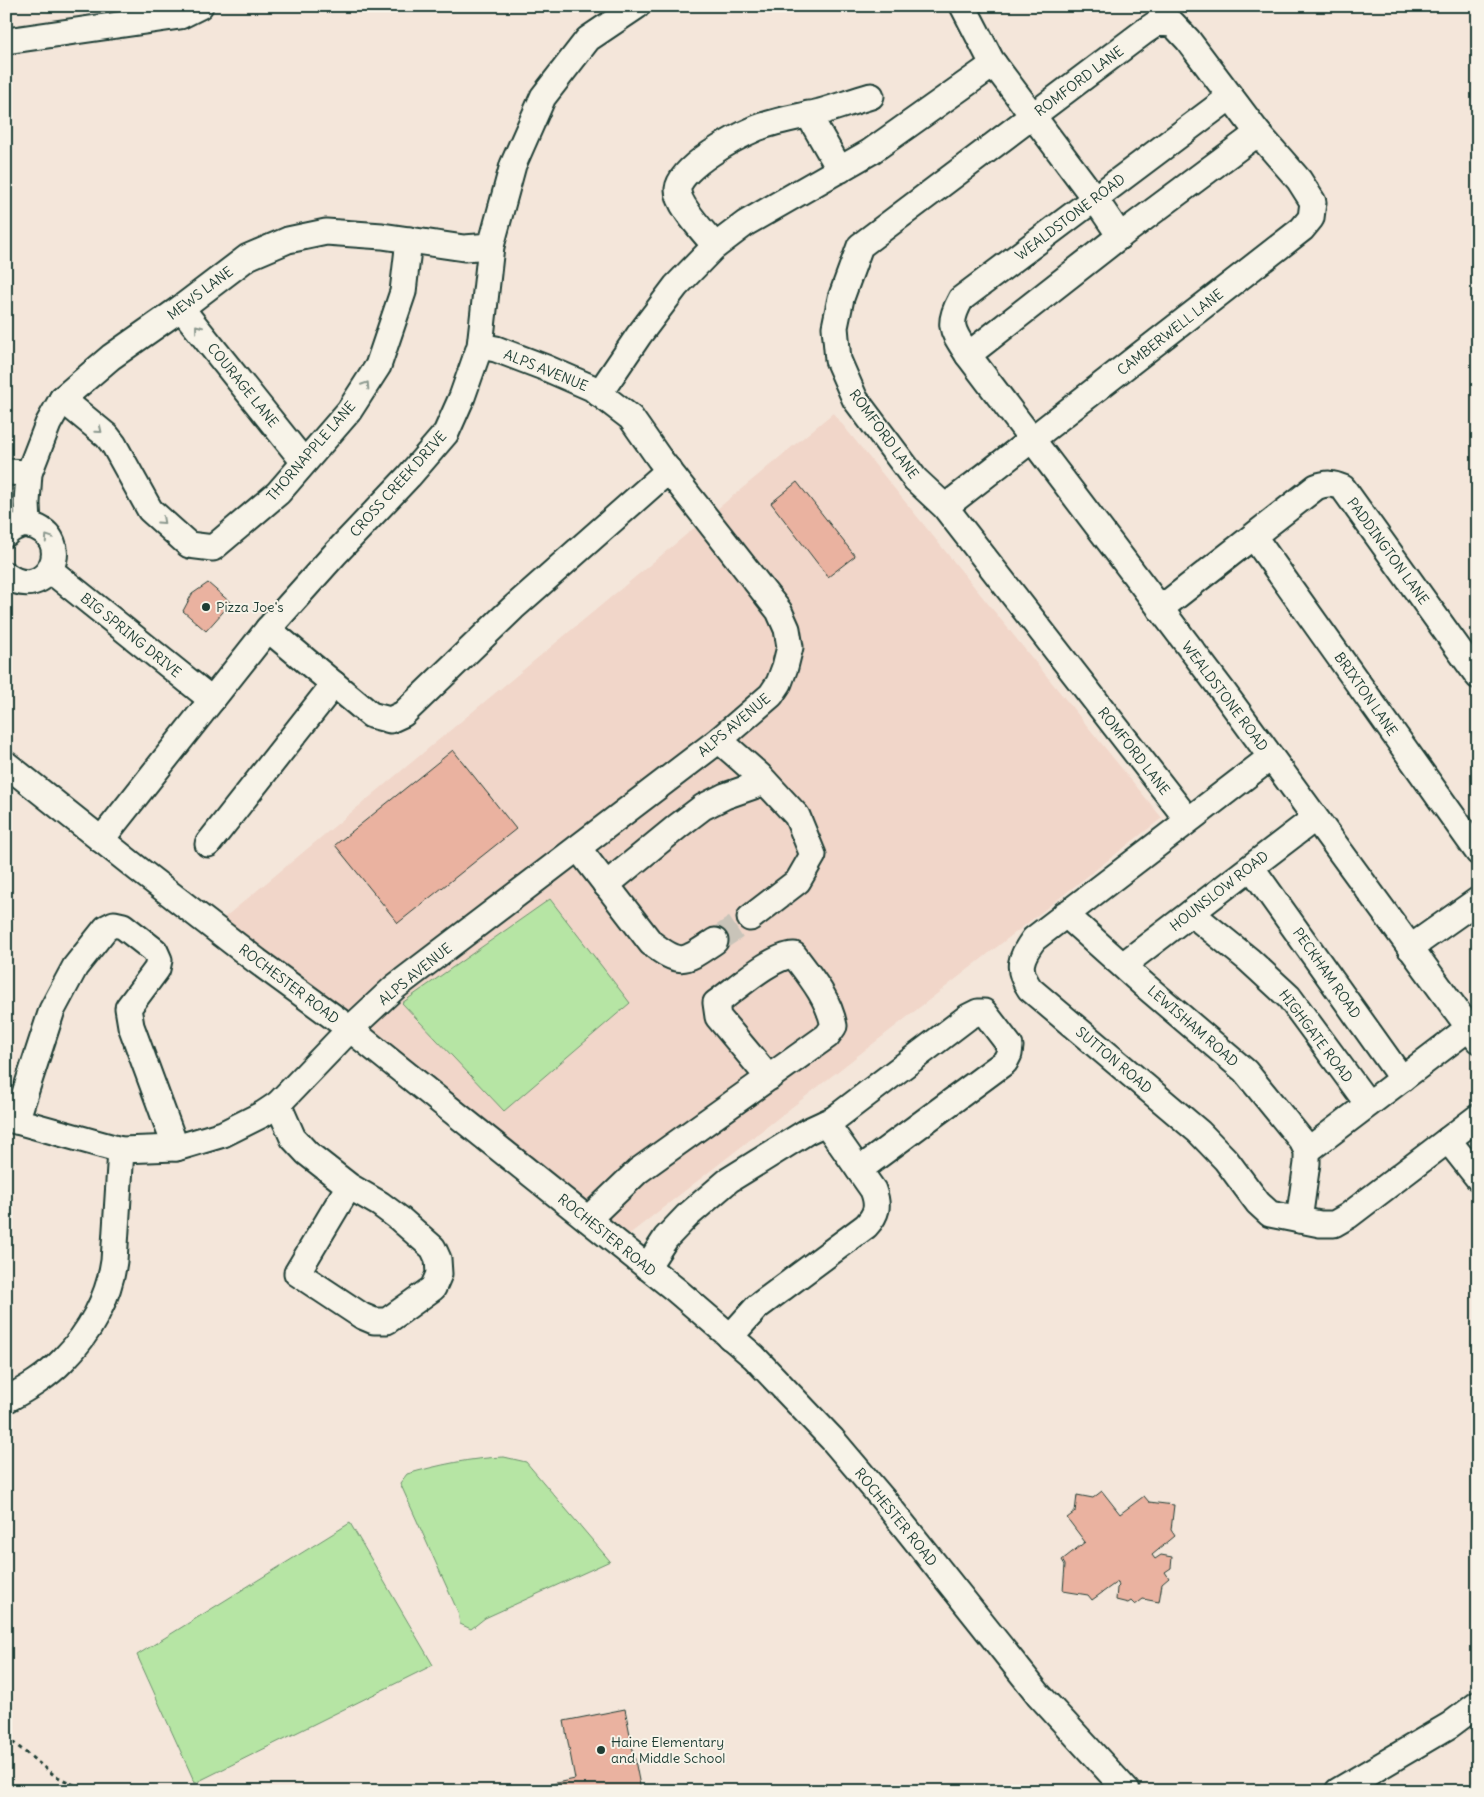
<svg xmlns="http://www.w3.org/2000/svg" width="1484" height="1797" font-family="Delius,sans-serif">
<style>
.built{fill:#f1d6c9}
.green{fill:#b6e5a4;stroke:#6a916c}
.building{fill:#eab2a0;stroke:#1f3d34}
.lines{fill:none;stroke-linecap:round;stroke-linejoin:round}
.minor-tunnel{stroke:#c9c4b9;stroke-width:25;stroke-dasharray:25 12;stroke-linecap:butt}
.minor-casing{stroke:#1f3d34;stroke-width:29}
.path{stroke:#1f3d34;stroke-width:3;stroke-dasharray:4 4;stroke-linecap:butt}
.minor{stroke:#f7f3e8;stroke-width:25}
.oneway{stroke:#8b988e}
.poi-dot{fill:#1f3d34;stroke:#f7f3e8;stroke-width:2}
.labels{text-anchor:middle;stroke-width:4;stroke-linejoin:round;paint-order:stroke}
.street-label{font-size:14px;fill:#1f3d34;stroke:#f7f3e8}
.poi-label{font-size:14px;fill:#1f3d34;stroke:#f7f3e8;text-anchor:start}
</style>
<rect width="100%" height="100%" fill="#f4e6da"/>
<filter id="ink" filterUnits="userSpaceOnUse"><feTurbulence type="fractalNoise" baseFrequency=".02" numOctaves="2"/><feDisplacementMap in="SourceGraphic" scale="10" xChannelSelector="R" yChannelSelector="G"/><feConvolveMatrix kernelMatrix="1 2 1 2 8 2 1 2 1" color-interpolation-filters="sRGB"/></filter>
<g filter="url(#ink)">
<!-- built -->
<path class="built" d="M833 413 1162 818 618 1243 213 927Z"/>
<!-- green -->
<g class="green">
<path d="M550 899 630 1003 504 1111 402 1003Z"/>
<path d="M504 1457 526 1462 610 1561 485 1618 471 1629 460 1624 458 1612 400 1483 407 1474C439 1465 470 1458 504 1457Z"/>
<path d="M350 1523 433 1665 195 1783 137 1655Z"/>
</g>
<!-- building -->
<g class="building">
<path d="M797 482 855 556 828 577 771 503Z"/>
<path d="M208 583 231 603 206 631 183 611 192 594Z"/>
<path d="M453 750 516 829 398 923 335 845Z"/>
<path d="M1102 1491 1120 1514 1144 1496 1149 1502 1174 1505 1171 1530 1175 1536 1152 1555 1155 1559 1161 1555 1172 1557 1171 1568 1165 1572 1169 1578 1162 1584 1159 1602 1143 1599 1135 1605 1131 1601 1128 1603 1116 1600 1117 1588 1119 1586 1117 1582 1092 1600 1088 1595 1063 1591 1065 1565 1062 1560 1085 1542 1067 1518 1075 1512 1077 1495 1093 1498Z"/>
<path d="M625 1709 641 1791H519L575 1779 564 1721Z"/>
</g>
<g class="lines">
<!-- minor-tunnel -->
<path class="minor-tunnel" d="M715 941 750 918"/>
<!-- minor casing -->
<g class="minor-casing">
<g id="minor">
<path d="M963 6 991 60 1095 199 1120 236"/>
<path d="M6 41 180 16 200 6"/>
<path d="M1230 97 961 299C946 326 953 331 968 355L1222 690 1478 1040"/>
<path d="M808 114 840 170"/>
<path d="M715 246C705 233 677 205 678 189 680 167 738 136 757 128 777 120 799 117 820 112 837 107 854 101 871 96"/>
<path d="M181 308 304 462"/>
<path d="M968 355 1120 236 1258 133"/>
<path d="M599 394 639 335 676 286 713 248 746 223 870 152 994 64"/>
<path d="M62 399 107 436 114 445 150 510 189 545 213 548 278 493 349 411 378 366 403 292 409 240"/>
<path d="M6 472 29 473"/>
<path d="M945 507 1302 229 1311 218 1313 202 1299 180 1258 133 1188 40 1173 24 1157 23 1145 31 860 246 841 298 835 327 838 360 855 399 915 479 945 507 1188 820"/>
<path d="M28 525 27 503 29 473 48 424 62 399 111 357 181 308 248 257 288 240 326 232 382 236 464 248 491 246"/>
<path d="M6 534C11 528 23 523 30 525 78 538 47 605 6 575"/>
<path d="M1254 537 1478 852"/>
<path d="M50 570 212 700"/>
<path d="M1160 609 1316 487C1327 483 1332 483 1343 488L1478 676"/>
<path d="M268 629 371 715 390 720 403 714 513 608 669 470"/>
<path d="M719 740 760 776 797 816 813 855 798 881 750 918"/>
<path d="M1271 757 1034 939C1020 958 1016 969 1030 989L1199 1132 1226 1160 1258 1203 1270 1214 1320 1224H1334L1348 1216 1478 1117"/>
<path d="M6 764 138 869 257 961 350 1029 676 1290 754 1357 832 1439 882 1498 1039 1695 1127 1791"/>
<path d="M101 840 268 629 335 554 409 476 446 433 462 397 480 346 491 246 513 165 543 97 588 39 637 6"/>
<path d="M208 844 334 684"/>
<path d="M578 848 651 943C682 967 685 961 715 941"/>
<path d="M1251 867 1402 1079"/>
<path d="M606 885 678 826 703 807 725 796 765 782"/>
<path d="M1191 913 1249 960 1289 997 1368 1104"/>
<path d="M1065 914 1143 984 1245 1071 1302 1141 1307 1151V1163L1299 1220"/>
<path d="M1410 948 1478 900"/>
<path d="M1123 965 1315 818"/>
<path d="M278 1104 293 1138 307 1153 349 1186 380 1204 400 1219 433 1248 438 1259 439 1274 433 1288 387 1321H374L362 1316 297 1273 349 1186"/>
<path d="M6 1118 121 1150 176 1148 223 1134 263 1114 278 1104 350 1029 395 987 719 740 771 695 779 683 785 667 790 647 787 629 779 611 659 458 631 418 592 388 546 368 496 349 480 346"/>
<path d="M16 1121 52 1010 75 967 106 928 114 924 123 926 155 951 159 960 157 969 128 1008 131 1026 176 1148"/>
<path d="M1448 1140 1478 1178"/>
<path d="M1307 1151 1478 1021"/>
<path d="M588 1219 638 1171 827 1036 834 1026C829 999 810 976 794 955 771 956 736 989 716 1003L718 1017 769 1078"/>
<path d="M647 1267 666 1238 687 1216 729 1180 808 1131 834 1119 968 1017 978 1012H984L1010 1046 1009 1054 1005 1062 859 1170"/>
<path d="M730 1337 757 1307 866 1226C877 1214 879 1206 873 1190L826 1123"/>
<path d="M6 1400C26 1389 47 1377 63 1360 89 1334 109 1298 114 1261L121 1150"/>
<path d="M1338 1791 1450 1725 1478 1704"/>
</g>
</g>
<!-- path -->
<path class="path" d="M6 1737 54 1775 86 1791"/>
<!-- minor -->
<use href="#minor" class="minor"/>
</g>
<!-- one-way arrows -->
<defs><path id="oneway-chevron" d="M-2-3.5L2.5 0L-2 3.5" fill="none" stroke-width="1.6" stroke-linecap="round" stroke-linejoin="round" transform="scale(1.25)"/></defs>
<g class="oneway">
<use href="#oneway-chevron" transform="translate(198 328) rotate(-129)"/>
<use href="#oneway-chevron" transform="translate(366 385) rotate(-57)"/>
<use href="#oneway-chevron" transform="translate(99 430) rotate(39)"/>
<use href="#oneway-chevron" transform="translate(162 521) rotate(42)"/>
<use href="#oneway-chevron" transform="translate(48 538) rotate(-124)"/>
</g>
</g>
<!-- markers -->
<g class="poi-dot">
<circle cx="206" cy="607" r="5"/>
<circle cx="601" cy="1750" r="5"/>
</g>
<g class="labels">
<!-- street labels -->
<g class="street-label">
<text transform="translate(1079 81) rotate(-37)" y="5">ROMFORD LANE</text>
<text transform="translate(1070 217) rotate(-37)" y="5">WEALDSTONE ROAD</text>
<text transform="translate(200 293) rotate(-37)" y="5">MEWS LANE</text>
<text transform="translate(1170 332) rotate(-38)" y="5">CAMBERWELL LANE</text>
<text transform="translate(546 370) rotate(22)" y="5">ALPS AVENUE</text>
<text transform="translate(243 385) rotate(51)" y="5">COURAGE LANE</text>
<text transform="translate(884 434) rotate(54)" y="5">ROMFORD LANE</text>
<text transform="translate(311 451) rotate(-49)" y="5">THORNAPPLE LANE</text>
<text transform="translate(398 484) rotate(-48)" y="5">CROSS CREEK DRIVE</text>
<text transform="translate(1388 551) rotate(54)" y="5">PADDINGTON LANE</text>
<text transform="translate(131 635) rotate(39)" y="5">BIG SPRING DRIVE</text>
<text transform="translate(1366 694) rotate(55)" y="5">BRIXTON LANE</text>
<text transform="translate(1225 696) rotate(53)" y="5">WEALDSTONE ROAD</text>
<text transform="translate(734 725) rotate(-40)" y="5">ALPS AVENUE</text>
<text transform="translate(1134 751) rotate(52)" y="5">ROMFORD LANE</text>
<text transform="translate(1219 891) rotate(-38)" y="5">HOUNSLOW ROAD</text>
<text transform="translate(1327 973) rotate(55)" y="5">PECKHAM ROAD</text>
<text transform="translate(415 974) rotate(-39)" y="5">ALPS AVENUE</text>
<text transform="translate(289 984) rotate(37)" y="5">ROCHESTER ROAD</text>
<text transform="translate(1193 1026) rotate(41)" y="5">LEWISHAM ROAD</text>
<text transform="translate(1316 1036) rotate(53)" y="5">HIGHGATE ROAD</text>
<text transform="translate(1114 1060) rotate(40)" y="5">SUTTON ROAD</text>
<text transform="translate(607 1235) rotate(39)" y="5">ROCHESTER ROAD</text>
<text transform="translate(896 1517) rotate(51)" y="5">ROCHESTER ROAD</text>
</g>
<!-- poi labels -->
<g class="poi-label">
<text x="216" y="612">Pizza Joe's</text>
<text x="611" y="1747">Haine Elementary<tspan x="611" dy="16">and Middle School</tspan></text>
</g>
</g>
<!-- margin -->
<rect width="1484" height="1797" fill="none" stroke="#f7f3e8" stroke-width="25"/>
<rect x="12" y="12" width="1459" height="1772" fill="none" stroke="#1f3d34" stroke-width="2" filter="url(#ink)"/>
</svg>
